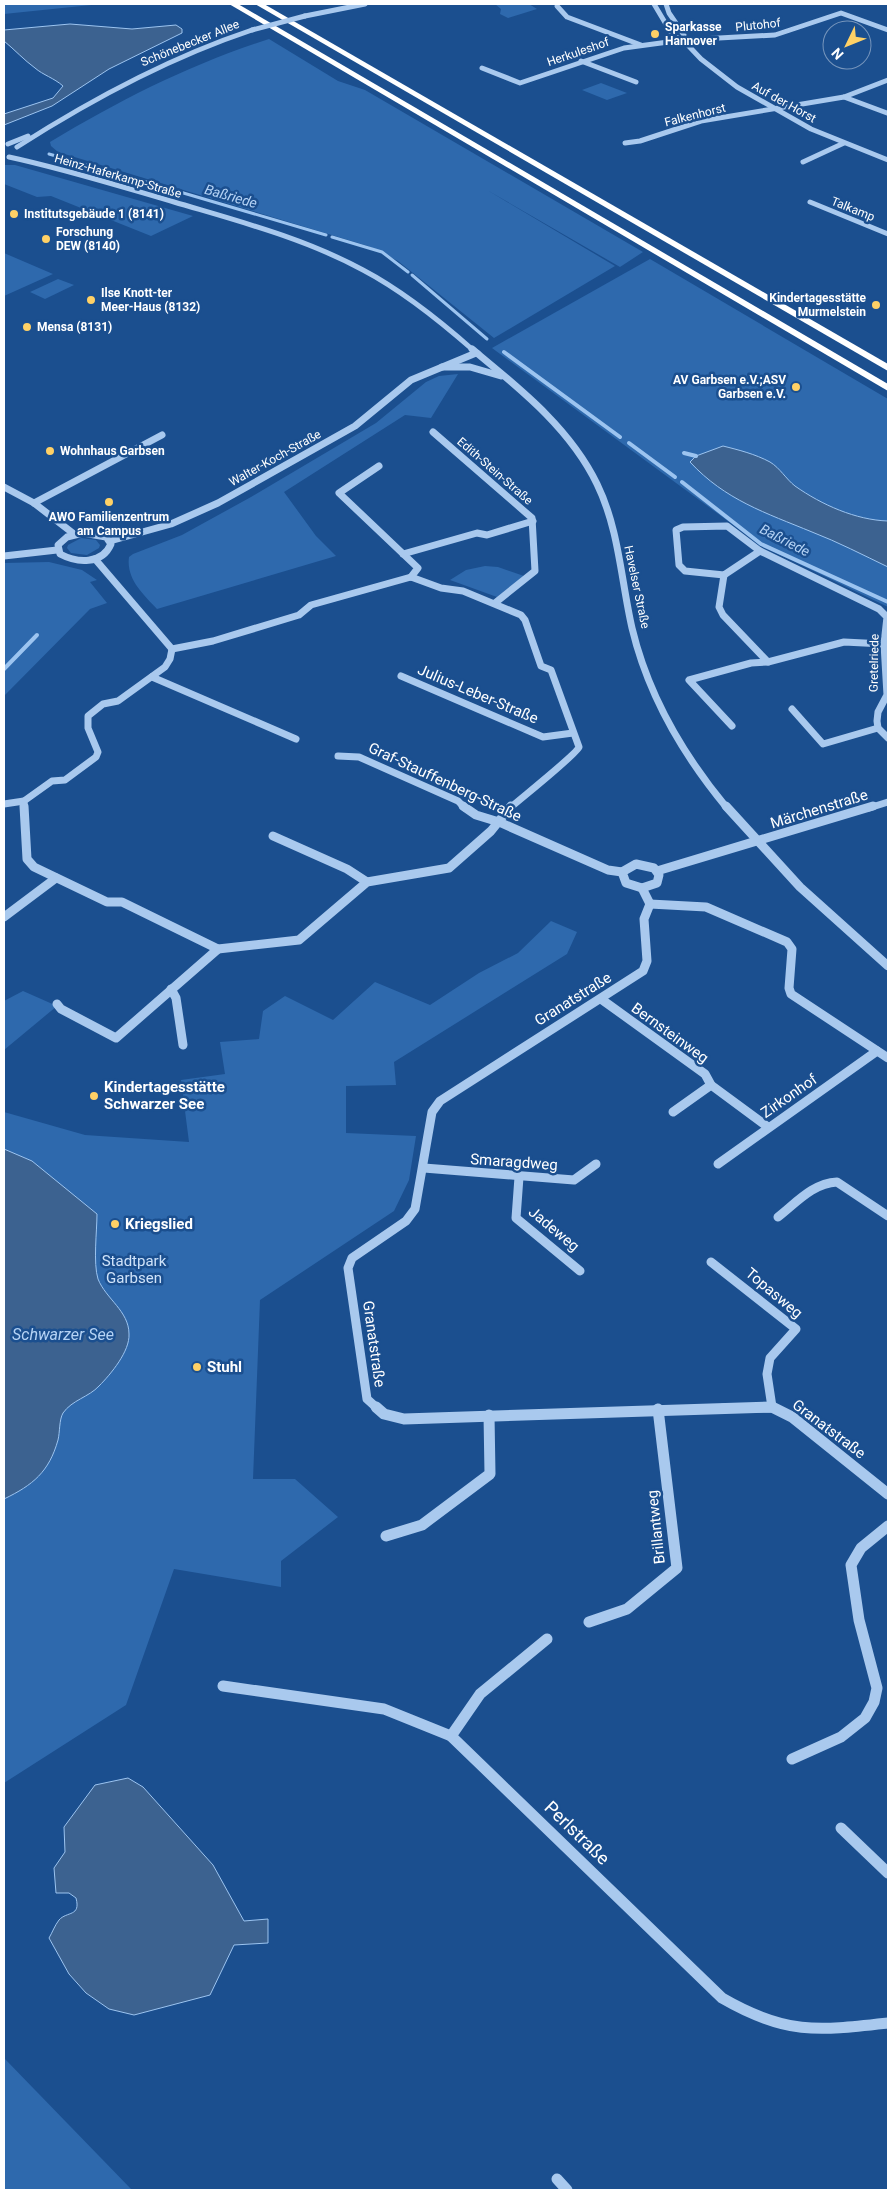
<svg xmlns="http://www.w3.org/2000/svg" width="892" height="2194" font-family="Roboto,sans-serif">
<style>
.green{fill:#2e69ad}
.water{fill:#3c6290;stroke:#9cc4f0}
.lines{fill:none;stroke-linecap:round;stroke-linejoin:round}
.stream-far1{stroke:#9cc4f0;stroke-width:3}
.stream{stroke:#9cc4f0;stroke-width:4}
.minor-far3{stroke:#a9c9ee;stroke-width:5}
.minor-far2{stroke:#a9c9ee;stroke-width:7}
.minor-far1{stroke:#a9c9ee;stroke-width:9}
.minor{stroke:#a9c9ee;stroke-width:11}
.highway{fill:#fff;fill-rule:evenodd}
.minor-bridge{stroke:#a9c9ee;stroke-width:5}
.poi-dot{fill:#ffd166;stroke:#1b4f8f;stroke-width:2}
.labels{text-anchor:middle;stroke-width:5;stroke-linejoin:round;paint-order:stroke}
.far-street-label{font-size:12px;fill:#fff;stroke:#1b4f8f}
.far-poi-label{font-size:12px;font-weight:bold;fill:#fff;stroke:#1b4f8f;text-anchor:start}
.far-water-label{font-size:14px;font-style:italic;fill:#b5d3f5;stroke:#1b4f8f}
.street-label{font-size:15px;fill:#fff;stroke:#1b4f8f}
.poi-label{font-size:15px;font-weight:bold;fill:#fff;stroke:#1b4f8f;text-anchor:start}
.park-label{font-size:15px;fill:#cfe3fa;stroke:#1b4f8f}
.water-label{font-size:16px;font-style:italic;fill:#b5d3f5;stroke:#1b4f8f}
.near-street-label{font-size:18px;fill:#fff;stroke:#1b4f8f}
</style>
<rect width="100%" height="100%" fill="#1b4f8f"/>
<!-- green -->
<g class="green">
<path d="M4 4H101L4 14Z"/>
<path d="M495 4H529L537 9 508 18 500 14 501 9Z"/>
<path d="M269 39 338 81 365 90 643 252 620 267 487 190 615 266 494 338 398 261 368 246 58 152 51 146 50 142C122 99 189 65 269 39Z"/>
<path d="M601 83 627 93 607 100 582 90Z"/>
<path d="M4 165H15L193 216 151 236 51 196 37 197 4 184Z"/>
<path d="M4 253 53 274 4 296Z"/>
<path d="M650 259 888 399V607L762 546 492 348Z"/>
<path d="M58 279 74 285 45 299 30 292Z"/>
<path d="M458 374 431 418 405 415 284 492 316 536 336 556 157 609C143 594 126 579 129 557L133 554 182 535 251 497 376 423 426 382 439 376Z"/>
<path d="M81 538 96 540 100 545 99 548 87 555 71 553 67 548 68 545Z"/>
<path d="M49 562 82 570 97 580 90 582 107 603 90 609 4 696V563Z"/>
<path d="M485 566 498 567 524 576 497 597 450 580 466 570Z"/>
<path d="M551 921 577 932 567 954 394 1062 396 1085 346 1086V1133L416 1136 409 1180 394 1211 260 1300 253 1479H295L338 1517 281 1561V1587L174 1569 126 1705 4 1783V1112L85 1135 189 1142 181 1080 225 1074 220 1042 259 1039 263 1011 285 996 333 1020 375 982 430 1005 479 973 518 953Z"/>
<path d="M23 991 57 1006 4 1050V1001Z"/>
<path d="M4 2058 132 2190H4Z"/>
</g>
<!-- water -->
<g class="water">
<path d="M70 24 132 29 176 25 182 29V33L109 69 52 106 4 125V114L53 98 63 86C54 78 43 75 35 68 24 60 15 50 4 41V30Z"/>
<path d="M723 446C739 450 755 454 770 462 780 468 786 479 795 486 822 505 856 520 888 521V567C863 555 838 542 812 532 766 513 725 500 690 462L696 456Z"/>
<path d="M4 1149 32 1161 97 1214C97 1231 93 1263 98 1279 106 1299 129 1311 129 1334 130 1351 111 1374 99 1386 89 1397 72 1400 63 1413 59 1420 60 1432 58 1440 49 1472 33 1485 4 1499Z"/>
<path d="M128 1778 143 1787 213 1865 244 1921 268 1919V1943L234 1945 210 1995 134 2015 109 2009 86 1993 69 1974 49 1938C52 1933 55 1925 59 1920 67 1911 81 1917 76 1898L69 1893H56L54 1868 65 1852 64 1827 95 1785Z"/>
</g>
<g class="lines">
<!-- stream-far1 -->
<g class="stream-far1">
<path d="M49 154 108 171"/>
<path d="M129 177 326 235"/>
<path d="M332 237 382 252 408 272"/>
<path d="M412 275 487 339"/>
</g>
<!-- stream -->
<g class="stream">
<path d="M504 352 620 437"/>
<path d="M629 443 675 477"/>
<path d="M684 453 696 456"/>
<path d="M682 482 761 544 888 602"/>
<path d="M4 669 37 635"/>
</g>
<!-- minor-far3 -->
<g class="minor-far3">
<path d="M654 4 673 36 683 40 701 59 737 87 811 129 888 160"/>
<path d="M666 4 669 13 684 35 683 40"/>
<path d="M557 6 567 17 641 45"/>
<path d="M305 16 365 4"/>
<path d="M581 61 636 82"/>
<path d="M482 68 520 83 624 48 683 40 775 35 841 13 888 30"/>
<path d="M844 97 887 113"/>
<path d="M625 143 640 141 701 121 844 97 888 80"/>
<path d="M8 144 28 136"/>
<path d="M17 147C92 99 168 58 252 30"/>
<path d="M9 157C65 169 119 186 174 202 238 221 304 238 363 270 403 291 439 320 473 350"/>
<path d="M803 162 844 143"/>
<path d="M810 202 888 234"/>
</g>
<!-- minor-far2 -->
<g class="minor-far2">
<path d="M472 349C519 388 570 428 597 484 619 529 621 580 632 628 648 695 683 755 727 808"/>
<path d="M442 367H470L501 376"/>
<path d="M433 432 532 518 535 571 495 603"/>
<path d="M379 466 339 493 418 568 411 577"/>
<path d="M4 487 34 503 74 534"/>
<path d="M34 503 162 435"/>
<path d="M727 526 760 551 724 575 685 571 679 565 676 530 683 527Z"/>
<path d="M83 533 106 537 111 544C102 565 77 563 60 554L58 545 67 537Z"/>
<path d="M110 541 171 524 218 503 355 426 411 380 476 353"/>
<path d="M760 551 879 609 887 617 884 644 887 695 878 712 877 721 878 728 888 738"/>
<path d="M403 554 477 533 487 535 533 521"/>
<path d="M4 556 57 550"/>
<path d="M95 559 172 649"/>
<path d="M724 575 719 607 723 615 768 662 844 642 884 644"/>
<path d="M172 649 213 641 299 615 311 605 411 577 441 588 463 591 521 615 525 620 541 666 551 670 579 747C577 754 520 799 510 808"/>
<path d="M401 676 543 737 573 733"/>
<path d="M152 677 296 739"/>
<path d="M792 709 823 744 878 728"/>
<path d="M732 726 689 680 751 663 768 662"/>
<path d="M338 756 359 757 458 801 465 808"/>
<path d="M24 801V808"/>
<path d="M4 804 24 801 52 781 65 780 96 757 98 752 88 728V716L103 704 118 701 165 667 170 659 172 649"/>
<path d="M869 808 888 802"/>
</g>
<!-- minor-far1 -->
<g class="minor-far1">
<path d="M24 806 27 859 34 867 107 902H122L218 949 299 940 367 882 449 868 491 831 511 806"/>
<path d="M463 806 476 815 499 822 608 870 622 872"/>
<path d="M726 806 800 887 888 966"/>
<path d="M273 836 347 869 367 882"/>
<path d="M636 864 654 868 659 875 657 883 642 888 626 883 622 872Z"/>
<path d="M657 871 873 806"/>
<path d="M650 904 706 907 787 942 792 949 789 988 791 994 888 1058"/>
<path d="M4 917 56 878"/>
<path d="M171 989 176 998 183 1045"/>
<path d="M601 999 705 1074 711 1085 768 1127"/>
<path d="M57 1004 61 1009 116 1038 218 949"/>
<path d="M673 1112 711 1085"/>
<path d="M718 1164 877 1051"/>
<path d="M424 1168 574 1180 596 1164"/>
<path d="M519 1177 516 1218 580 1271"/>
<path d="M778 1217C796 1203 813 1183 837 1182L888 1216"/>
<path d="M711 1262 796 1329 770 1358 767 1374 772 1407"/>
<path d="M377 1408 367 1399 348 1268 352 1258 406 1221 415 1209 432 1112 440 1101 643 971 647 961 644 919 650 904 642 888"/>
<path d="M723 1408H774"/>
</g>
<!-- minor -->
<g class="minor">
<path d="M376 1407 384 1414 404 1419 772 1407 792 1417 888 1494"/>
<path d="M386 1536 422 1525 490 1474 489 1415"/>
<path d="M589 1622 627 1609 677 1568 658 1409"/>
<path d="M223 1686 384 1709 451 1736 722 1998C786 2035 817 2031 888 2023"/>
<path d="M451 1736 480 1694 547 1639"/>
<path d="M792 1759 841 1737 865 1718 874 1702 877 1688 859 1620 851 1565 861 1548 888 1526"/>
<path d="M841 1828 888 1873"/>
<path d="M557 2179 567 2190"/>
</g>
<!-- highway -->
<g class="highway">
<path d="M229 4H238L888 384V391Z"/>
<path d="M255 4H264L888 364V371Z"/>
</g>
<!-- minor-bridge -->
<path class="minor-bridge" d="M252 30 305 16"/>
</g>
<!-- markers -->
<g class="poi-dot">
<circle cx="655" cy="34" r="5"/>
<circle cx="14" cy="214" r="5"/>
<circle cx="46" cy="239" r="5"/>
<circle cx="91" cy="300" r="5"/>
<circle cx="876" cy="305" r="5"/>
<circle cx="27" cy="327" r="5"/>
<circle cx="796" cy="387" r="5"/>
<circle cx="50" cy="451" r="5"/>
<circle cx="109" cy="502" r="5"/>
<circle cx="94" cy="1096" r="5"/>
<circle cx="115" cy="1224" r="5"/>
<circle cx="197" cy="1367" r="5"/>
</g>
<g class="labels">
<!-- far-street labels -->
<g class="far-street-label">
<text transform="translate(758 25) rotate(-6)" y="4">Plutohof</text>
<text transform="translate(190 43) rotate(-22)" y="4">Schönebecker Allee</text>
<text transform="translate(578 52) rotate(-19)" y="4">Herkuleshof</text>
<text transform="translate(784 102) rotate(29)" y="4">Auf der Horst</text>
<text transform="translate(695 115) rotate(-14)" y="4">Falkenhorst</text>
<text transform="translate(118 176) rotate(16)" y="4">Heinz-Haferkamp-Straße</text>
<text transform="translate(853 209) rotate(22)" y="4">Talkamp</text>
<text transform="translate(275 458) rotate(-29)" y="4">Walter-Koch-Straße</text>
<text transform="translate(495 471) rotate(41)" y="4">Edith-Stein-Straße</text>
<text transform="translate(637 587) rotate(78)" y="4">Havelser Straße</text>
<text transform="translate(874 663) rotate(-89)" y="4">Gretelriede</text>
</g>
<!-- far-poi labels -->
<g class="far-poi-label">
<text x="665" y="31">Sparkasse<tspan x="665" dy="14">Hannover</tspan></text>
<text x="24" y="218">Institutsgebäude 1 (8141)</text>
<text x="56" y="236">Forschung<tspan x="56" dy="14">DEW (8140)</tspan></text>
<text x="101" y="297">Ilse Knott-ter<tspan x="101" dy="14">Meer-Haus (8132)</tspan></text>
<text x="866" y="302" text-anchor="end">Kindertagesstätte<tspan x="866" dy="14">Murmelstein</tspan></text>
<text x="37" y="331">Mensa (8131)</text>
<text x="786" y="384" text-anchor="end">AV Garbsen e.V.;ASV<tspan x="786" dy="14">Garbsen e.V.</tspan></text>
<text x="60" y="455">Wohnhaus Garbsen</text>
<text x="109" y="521" text-anchor="middle">AWO Familienzentrum<tspan x="109" dy="14">am Campus</tspan></text>
</g>
<!-- far-water labels -->
<g class="far-water-label">
<text transform="translate(231 196) rotate(16)" y="5">Baßriede</text>
<text transform="translate(785 540) rotate(27)" y="5">Baßriede</text>
</g>
<!-- street labels -->
<g class="street-label">
<text transform="translate(478 694) rotate(23)" y="5">Julius-Leber-Straße</text>
<text transform="translate(445 782) rotate(25)" y="5">Graf-Stauffenberg-Straße</text>
<text transform="translate(819 809) rotate(-17)" y="5">Märchenstraße</text>
<text transform="translate(573 999) rotate(-32)" y="5">Granatstraße</text>
<text transform="translate(670 1033) rotate(36)" y="5">Bernsteinweg</text>
<text transform="translate(789 1096) rotate(-35)" y="5">Zirkonhof</text>
<text transform="translate(514 1162) rotate(4)" y="5">Smaragdweg</text>
<text transform="translate(554 1229) rotate(40)" y="5">Jadeweg</text>
<text transform="translate(774 1293) rotate(40)" y="5">Topasweg</text>
<text transform="translate(374 1344) rotate(82)" y="5">Granatstraße</text>
<text transform="translate(829 1429) rotate(37)" y="5">Granatstraße</text>
<text transform="translate(656 1527) rotate(-96)" y="5">Brillantweg</text>
</g>
<!-- poi labels -->
<g class="poi-label">
<text x="104" y="1092">Kindertagesstätte<tspan x="104" dy="17">Schwarzer See</tspan></text>
<text x="125" y="1229">Kriegslied</text>
<text x="207" y="1372">Stuhl</text>
</g>
<!-- park labels -->
<g class="park-label">
<text x="134" y="1266">Stadtpark<tspan x="134" dy="17">Garbsen</tspan></text>
</g>
<!-- water labels -->
<g class="water-label">
<text x="63" y="1340">Schwarzer See</text>
</g>
<!-- near-street labels -->
<g class="near-street-label">
<text transform="translate(577 1833) rotate(44)" y="6">Perlstraße</text>
</g>
</g>
<!-- border -->
<rect width="892" height="2194" fill="none" stroke="#ffffff" stroke-width="10"/>
<!-- north arrow -->
<g transform="translate(847 45) rotate(227)"><circle r="24" fill="#1b4f8f" stroke="#7695bc"/>
<path d="M0-4L9 19L0 12L-9 19Z" fill="#ffd166"/>
<text y="-8" font-size="14" font-weight="bold" text-anchor="middle" fill="#ffffff">N</text>
</g>
</svg>
